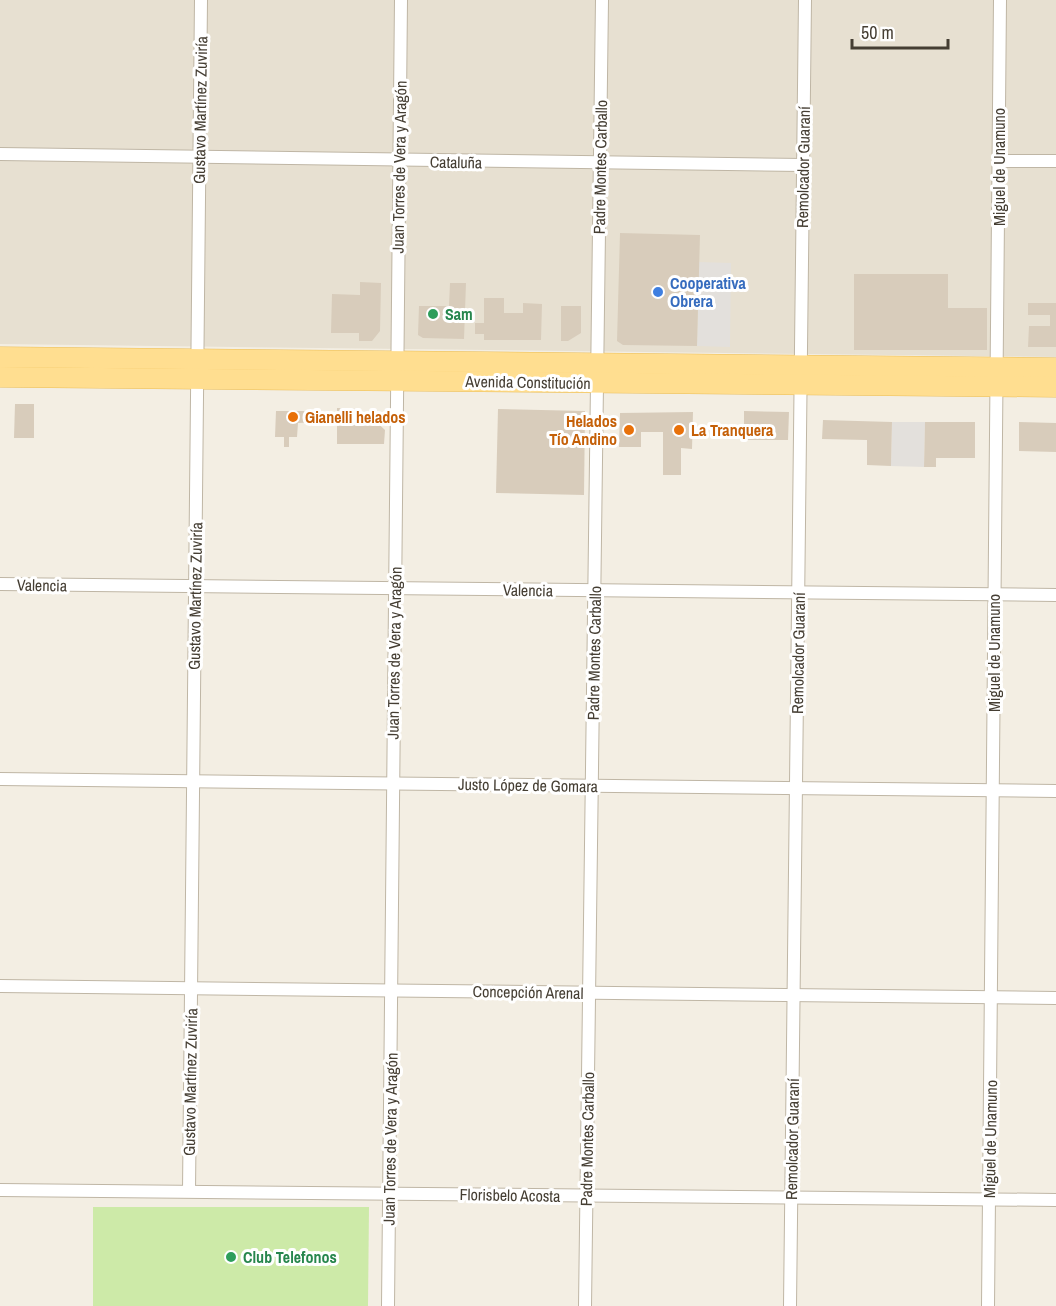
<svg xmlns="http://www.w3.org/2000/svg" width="1056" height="1306" font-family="'Archivo Narrow',sans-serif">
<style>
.residential{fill:#e7e0d1}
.pitch{fill:#cdeaa8}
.parking{fill:#e3e0dc}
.building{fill:#d8ccbb}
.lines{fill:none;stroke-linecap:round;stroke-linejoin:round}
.minor-casing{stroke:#bfb6a5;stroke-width:14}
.primary-casing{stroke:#ebbe58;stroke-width:21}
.minor{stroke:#fff;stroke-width:12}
.primary{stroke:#ffde90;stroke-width:20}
.shop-dot{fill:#3f7fe0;stroke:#fff;stroke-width:2}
.leisure-dot{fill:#2e9e5b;stroke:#fff;stroke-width:2}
.food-dot{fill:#e8710a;stroke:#fff;stroke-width:2}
.labels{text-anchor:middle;stroke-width:6;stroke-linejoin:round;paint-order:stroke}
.street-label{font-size:16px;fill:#453e33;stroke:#fff}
.shop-label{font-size:16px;font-weight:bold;fill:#366cbe;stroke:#fff;text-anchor:start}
.leisure-label{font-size:16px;font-weight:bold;fill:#27864d;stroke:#fff;text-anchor:start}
.food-label{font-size:16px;font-weight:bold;fill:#c56008;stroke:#fff;text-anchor:start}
</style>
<rect width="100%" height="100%" fill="#f3eee3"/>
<!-- residential -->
<path class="residential" d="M0 0H1056V357L0 344Z"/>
<!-- pitch -->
<path class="pitch" d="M93 1207H369L368 1306H93Z"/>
<!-- parking -->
<g class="parking">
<path d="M699 262 731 263 730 347 697 346Z"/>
<path d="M892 422H925L924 467 891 466Z"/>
</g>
<!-- building -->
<g class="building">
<path d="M620 233 700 235 697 346 623 345 617 341Z"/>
<path d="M854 274H948V308H987V350H854Z"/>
<path d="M360 282 381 283 380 331 372 341H359V333H331L332 294 360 295Z"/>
<path d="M450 283H466L464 339 423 338 418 335 419 306H449Z"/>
<path d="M484 298H504V313H523V303L542 304 541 340H484V334H475V323H484Z"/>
<path d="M1028 303H1056V347H1028L1029 326H1050V315H1028Z"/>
<path d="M561 306H581V333L568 341H561Z"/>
<path d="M15 404H34V438H14Z"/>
<path d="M337 408 359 409V417H371L385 430 384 444H337Z"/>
<path d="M498 409 585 411 584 495 496 493Z"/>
<path d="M276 411H319V422L298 423 297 437H289V447H284V437H275Z"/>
<path d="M744 411 789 412 788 440H744Z"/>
<path d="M693 412 692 449 681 448V475H663V432H641V447H619L620 413Z"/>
<path d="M823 420 892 422 891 466 867 465V440L822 439Z"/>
<path d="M925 422H975V458H936V467H924Z"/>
<path d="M1019 422 1056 423V452L1019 451Z"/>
</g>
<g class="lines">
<!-- minor casing -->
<g class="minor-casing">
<g id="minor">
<path d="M0 154 803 165"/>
<path d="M999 161H1056"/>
<path d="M0 584 1056 595"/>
<path d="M0 779 1056 791"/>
<path d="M0 986 1056 998"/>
<path d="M0 1190 1056 1200"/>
<path d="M189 1191 201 0"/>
<path d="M388 1306 401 0"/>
<path d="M585 1306 602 0"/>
<path d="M790 1306 805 0"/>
<path d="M988 1306 1000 0"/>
</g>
</g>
<!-- primary casing -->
<g class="primary-casing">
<g id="primary">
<path d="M0 357 1056 368"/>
<path d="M0 377 1056 387"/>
</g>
</g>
<!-- minor -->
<use href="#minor" class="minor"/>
<!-- primary -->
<use href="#primary" class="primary"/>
</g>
<!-- markers -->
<circle class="shop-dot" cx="658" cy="292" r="6"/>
<g class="leisure-dot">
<circle cx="433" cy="314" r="6"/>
<circle cx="231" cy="1257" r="6"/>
</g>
<g class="food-dot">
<circle cx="293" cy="417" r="6"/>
<circle cx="629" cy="430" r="6"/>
<circle cx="679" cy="430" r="6"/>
</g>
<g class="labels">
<!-- street labels -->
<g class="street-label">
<text transform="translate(200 110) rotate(-89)" y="6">Gustavo Martínez Zuviría</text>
<text transform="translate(456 162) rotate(1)" y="6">Cataluña</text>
<text transform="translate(399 167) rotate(-89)" y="6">Juan Torres de Vera y Aragón</text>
<text transform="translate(600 167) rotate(-89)" y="6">Padre Montes Carballo</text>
<text transform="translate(803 167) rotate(-89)" y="6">Remolcador Guaraní</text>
<text transform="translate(999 167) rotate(-90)" y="6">Miguel de Unamuno</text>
<text transform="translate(528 382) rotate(1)" y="6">Avenida Constitución</text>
<text transform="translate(42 585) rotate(1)" y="6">Valencia</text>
<text transform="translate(528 590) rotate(1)" y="6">Valencia</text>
<text transform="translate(195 596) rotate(-89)" y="6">Gustavo Martínez Zuviría</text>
<text transform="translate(394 653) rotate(-89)" y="6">Juan Torres de Vera y Aragón</text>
<text transform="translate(594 653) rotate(-89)" y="6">Padre Montes Carballo</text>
<text transform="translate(798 653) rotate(-89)" y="6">Remolcador Guaraní</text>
<text transform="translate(994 653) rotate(-90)" y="6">Miguel de Unamuno</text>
<text transform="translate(528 785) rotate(1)" y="6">Justo López de Gomara</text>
<text transform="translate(528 992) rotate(1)" y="6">Concepción Arenal</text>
<text transform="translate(190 1082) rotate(-89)" y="6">Gustavo Martínez Zuviría</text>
<text transform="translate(390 1139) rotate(-89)" y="6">Juan Torres de Vera y Aragón</text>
<text transform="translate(587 1139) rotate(-89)" y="6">Padre Montes Carballo</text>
<text transform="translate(792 1139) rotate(-89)" y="6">Remolcador Guaraní</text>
<text transform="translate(990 1139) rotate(-89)" y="6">Miguel de Unamuno</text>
<text transform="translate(510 1195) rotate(1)" y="6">Florisbelo Acosta</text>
</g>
<!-- shop labels -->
<g class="shop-label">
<text x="670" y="289">Cooperativa<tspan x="670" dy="18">Obrera</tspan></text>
</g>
<!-- leisure labels -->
<g class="leisure-label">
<text x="445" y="320">Sam</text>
<text x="243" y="1263">Club Telefonos</text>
</g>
<!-- food labels -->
<g class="food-label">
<text x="305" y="423">Gianelli helados</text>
<text x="617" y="427" text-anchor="end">Helados<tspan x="617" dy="18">Tío Andino</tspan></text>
<text x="691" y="436">La Tranquera</text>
</g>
</g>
<!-- scale -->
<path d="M852 39v9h96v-9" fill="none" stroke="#453e33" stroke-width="3"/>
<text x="861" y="39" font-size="18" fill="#453e33" stroke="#ffffff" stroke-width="4.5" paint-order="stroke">50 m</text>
</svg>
